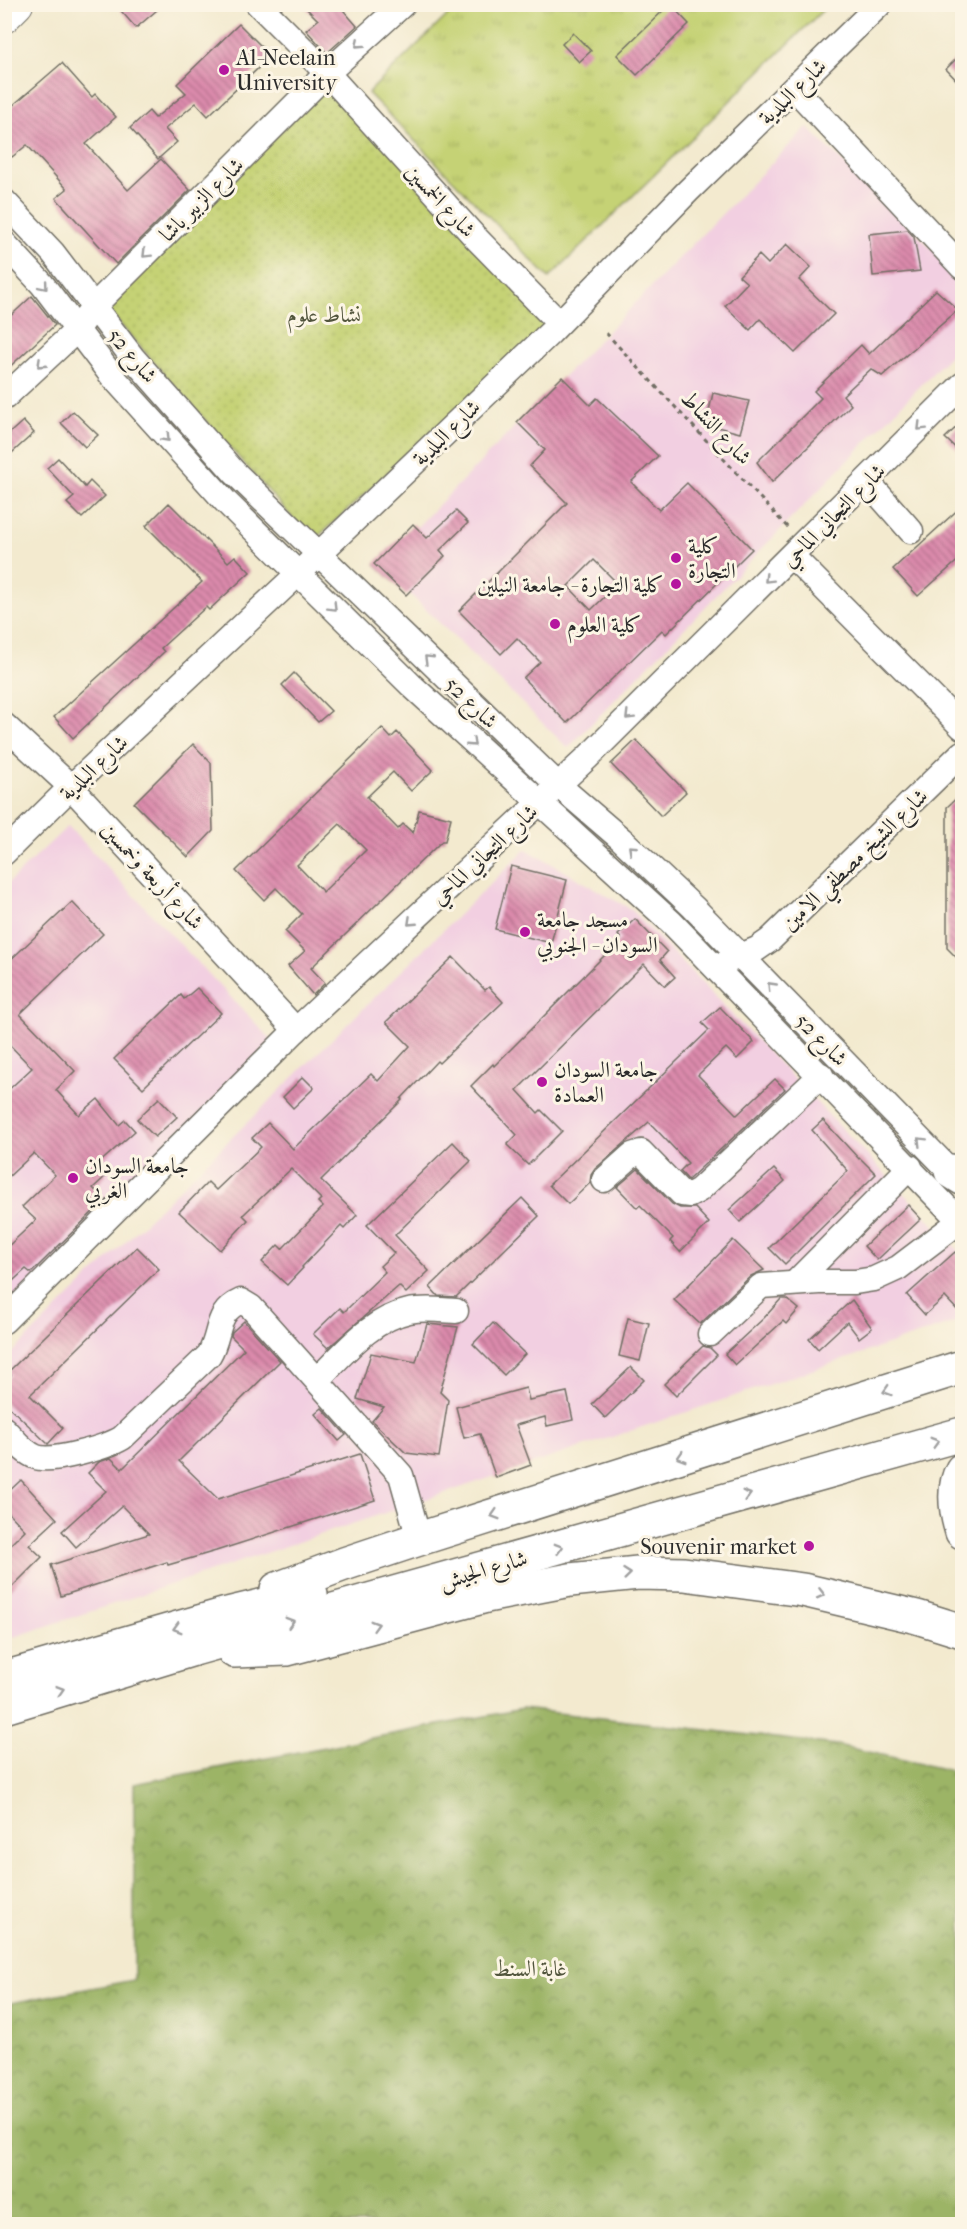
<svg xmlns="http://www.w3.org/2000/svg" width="967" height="2229" font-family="'IM FELL French Canon',Amiri,serif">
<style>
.built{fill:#f2cfe1}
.forest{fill:url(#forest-crowns);stroke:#647048;stroke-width:1.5}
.park{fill:url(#park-tufts);stroke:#787e50;stroke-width:1.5}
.garden{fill:url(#garden-dots);stroke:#787e50;stroke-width:1.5}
.building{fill:url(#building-back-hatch);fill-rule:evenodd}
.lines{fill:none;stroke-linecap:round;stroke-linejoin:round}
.minor-casing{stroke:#716e64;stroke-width:27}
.major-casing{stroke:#716e64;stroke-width:34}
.highway-casing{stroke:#716e64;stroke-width:36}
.path{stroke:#716e64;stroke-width:3;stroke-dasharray:4.5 4.5;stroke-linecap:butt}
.minor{stroke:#fff;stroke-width:24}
.major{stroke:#fff;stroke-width:32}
.highway{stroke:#fff;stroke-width:33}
.oneway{stroke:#a0a0a0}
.poi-dot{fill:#b5179e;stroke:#fcf5e5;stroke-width:2}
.labels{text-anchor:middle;stroke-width:6;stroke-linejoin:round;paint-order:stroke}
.poi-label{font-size:22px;fill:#2b2b2b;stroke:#fcf5e5;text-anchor:start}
.street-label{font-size:22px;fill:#2b2b2b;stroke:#fcf5e5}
.park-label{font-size:22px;fill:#52553d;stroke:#fcf5e5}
</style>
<defs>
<pattern id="forest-crowns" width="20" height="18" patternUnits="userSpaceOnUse" patternTransform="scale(1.5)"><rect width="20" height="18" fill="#9cb466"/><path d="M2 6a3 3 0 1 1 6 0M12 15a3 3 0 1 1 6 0" fill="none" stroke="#7f9354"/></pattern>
<pattern id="park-tufts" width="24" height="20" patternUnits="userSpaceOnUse" patternTransform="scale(1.5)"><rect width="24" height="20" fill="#c5d274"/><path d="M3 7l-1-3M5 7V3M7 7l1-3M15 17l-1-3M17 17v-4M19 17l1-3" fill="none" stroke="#a9b465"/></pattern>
<pattern id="garden-dots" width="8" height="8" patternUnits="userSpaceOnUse" patternTransform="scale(1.5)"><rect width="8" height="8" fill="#c5d274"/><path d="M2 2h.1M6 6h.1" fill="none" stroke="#a9b465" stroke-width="1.8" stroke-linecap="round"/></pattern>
<pattern id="building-back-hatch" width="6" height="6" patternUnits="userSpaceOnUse" patternTransform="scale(1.5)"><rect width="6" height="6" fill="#db8aac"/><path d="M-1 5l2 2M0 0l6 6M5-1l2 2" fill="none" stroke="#b2718c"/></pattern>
</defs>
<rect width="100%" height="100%" fill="#fcf5e5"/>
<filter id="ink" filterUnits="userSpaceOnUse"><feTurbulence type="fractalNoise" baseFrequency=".0167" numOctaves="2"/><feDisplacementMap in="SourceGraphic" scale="12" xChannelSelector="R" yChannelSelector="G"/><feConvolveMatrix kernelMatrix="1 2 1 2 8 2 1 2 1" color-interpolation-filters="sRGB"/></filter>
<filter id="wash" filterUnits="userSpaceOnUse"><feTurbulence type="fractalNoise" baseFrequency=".008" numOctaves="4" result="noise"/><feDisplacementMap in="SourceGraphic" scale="24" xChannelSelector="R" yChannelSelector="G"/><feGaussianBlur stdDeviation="1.35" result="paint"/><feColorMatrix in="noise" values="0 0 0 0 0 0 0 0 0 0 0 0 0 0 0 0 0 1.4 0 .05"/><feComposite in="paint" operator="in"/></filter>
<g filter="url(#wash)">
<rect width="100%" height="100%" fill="#f3eacf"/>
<!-- built -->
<g class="built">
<path d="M807 127 962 278V343L568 748 380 565Z"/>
<path d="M68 826 279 1048 5 1308V886Z"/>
<path d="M526 849 632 910 962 1254V1320L5 1640V1360Z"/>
</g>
<!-- forest -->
<path class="forest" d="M522 1709 837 1745 962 1773V2224H5V2004L134 1980V1784Z"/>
<!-- park -->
<path class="park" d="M458 5H828L549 278 368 93Z"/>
<!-- garden -->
<path class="garden" d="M330 82 550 326 313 541 104 306Z"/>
<g id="blocks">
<!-- building -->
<g class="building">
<path d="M115 4H164L136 28Z"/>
<path d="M302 4H338L357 26 327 53 306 30 318 20Z"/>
<path d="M670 4 689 24 637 75 617 55Z"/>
<path d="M239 24 271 56 208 116 196 103 165 129 177 142 158 159 130 128 149 111 155 118 186 93 177 84Z"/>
<path d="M573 33 591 51 579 62 562 44Z"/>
<path d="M963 52V87L946 69Z"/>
<path d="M62 63 92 97 95 94 116 117 86 144 128 190 161 159 190 190 116 264 56 198 67 189 27 145 12 157 4 148V113Z"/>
<path d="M908 230 914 237 920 271 873 276 869 234Z"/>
<path d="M787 244 811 267 799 280 834 314 795 353 760 319 750 330 725 306 747 283 739 276 759 255 768 264Z"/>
<path d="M936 290 958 310 882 376 871 369 843 395 851 405 772 482 757 462 821 398 814 391 861 345 869 354Z"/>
<path d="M32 296 55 325 4 372V322Z"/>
<path d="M562 377 590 405 597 398 658 456 631 482 659 510 687 483 752 549 666 634 662 630 567 723 523 678 540 662 517 638 501 654 459 611 567 503 530 466 545 450 517 422ZM594 560 618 584 591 610 568 586Z"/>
<path d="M713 393 749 401 740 433 706 424Z"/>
<path d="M73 411 98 435 85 447 61 423Z"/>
<path d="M23 421 34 433 4 460V438Z"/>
<path d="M963 421V455L945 438Z"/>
<path d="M58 458 85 487 90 481 105 496 82 518 67 503 74 497 47 468Z"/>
<path d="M169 503 228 562 235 556 250 572 209 610 206 607 161 648 164 652 73 738 54 717 202 582 146 526Z"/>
<path d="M963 505V556L918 596 893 569Z"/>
<path d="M456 511 468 523 440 550 445 556 406 595 374 564 413 524 427 538Z"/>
<path d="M294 673 331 711 318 722 282 685Z"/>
<path d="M382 728 391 738 397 732 433 770 411 791 393 772 367 797 398 829 403 824 413 833 419 810 451 818 445 841H442L311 968 325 983 313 995 288 966 305 951 285 931 302 914 276 888 264 900 236 871ZM340 824 366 850 323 892 297 865Z"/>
<path d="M636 740 686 792 661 816 611 764Z"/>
<path d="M193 744 211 763 213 831 188 857 134 803Z"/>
<path d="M963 792V964L947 948V807Z"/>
<path d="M511 866 567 880 551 943 495 929Z"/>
<path d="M72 902 103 934 20 1014 75 1071 56 1090 79 1115 98 1099 119 1125 125 1120 135 1131 97 1165 107 1175 93 1188 105 1200 31 1273 26 1269 4 1289V1250L36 1220 22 1207 55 1175 34 1153 4 1181V1094L32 1068 4 1039V966Z"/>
<path d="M635 919 667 952 660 960 675 977 665 986 644 964 517 1090 538 1113 541 1110 562 1131 528 1165 507 1145 517 1135 471 1086 493 1064 494 1066 621 939 618 935Z"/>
<path d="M453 957 485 990 489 987 503 1002 439 1063 437 1061 401 1099 402 1100 321 1180 357 1215 344 1229 341 1226 302 1267 303 1268 287 1285 262 1262 278 1245 282 1249 323 1207 318 1202 321 1199 291 1169 243 1215 248 1220 220 1250 179 1212 208 1182 216 1190 261 1147 252 1138 268 1123 293 1149 371 1074 378 1081 410 1046 386 1022Z"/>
<path d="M197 988 221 1013 143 1088 114 1059 181 995 184 999Z"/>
<path d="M720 1007 754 1042 737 1059 726 1048 698 1075 737 1115 775 1079 785 1089 688 1180 680 1171 688 1163 649 1122 595 1169 591 1175 590 1183 568 1204 549 1185 709 1030 702 1023Z"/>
<path d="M303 1077 314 1088 293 1108 283 1097Z"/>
<path d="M159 1098 177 1117 155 1137 137 1119Z"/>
<path d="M823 1120 859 1159 860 1158 876 1174 785 1264 769 1248 848 1171 812 1130Z"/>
<path d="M453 1142 471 1161 395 1235 429 1271 406 1293 399 1286 328 1348 313 1334 340 1308 344 1312 385 1272 380 1266 394 1253 367 1225Z"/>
<path d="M638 1169 672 1204 680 1208H695L709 1223 680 1252 670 1241 673 1238 640 1205 637 1208 617 1187Z"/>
<path d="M774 1169 785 1181 740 1222 729 1210Z"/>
<path d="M522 1198 539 1216 456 1297 438 1296 430 1287Z"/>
<path d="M908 1205 921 1219 877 1260 864 1246Z"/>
<path d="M733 1240 764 1270 751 1276 700 1324 674 1300Z"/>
<path d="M137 1247 159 1269 30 1395 63 1428 48 1444 4 1402V1382L11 1375 8 1372Z"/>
<path d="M955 1252 963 1261V1316L945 1297 925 1315 907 1295Z"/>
<path d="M781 1299H787L799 1309 786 1324 783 1321 735 1365 725 1354 764 1318Z"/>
<path d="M852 1300 872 1328 859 1338 847 1322 818 1349 809 1339Z"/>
<path d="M628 1318 649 1323 640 1361 619 1356Z"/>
<path d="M244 1321 280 1361 179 1461 218 1499 360 1454 375 1500 216 1551 168 1565 167 1562 61 1596 51 1565 149 1534 122 1506 76 1547 62 1531 106 1491 88 1473 99 1462 111 1458 122 1469 244 1349 231 1336 232 1332Z"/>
<path d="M493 1323 525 1354 504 1375 473 1344Z"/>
<path d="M427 1324 458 1327 440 1392 448 1400 439 1457 406 1453 372 1421 384 1407 357 1399 371 1353 416 1362Z"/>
<path d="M703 1346 710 1348 717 1355 676 1396 664 1384Z"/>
<path d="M631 1367 644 1380 605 1418 592 1404Z"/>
<path d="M526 1388 529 1400 567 1392 573 1420 547 1426 545 1417 516 1425 531 1465 496 1478 480 1434 464 1438 456 1407Z"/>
<path d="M322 1408 346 1435 339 1441 315 1414Z"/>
<path d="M21 1480 57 1519 29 1545 42 1557 4 1595V1551L25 1530 4 1508V1496Z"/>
</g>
</g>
</g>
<g filter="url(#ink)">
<use href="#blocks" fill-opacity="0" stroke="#716e64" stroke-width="1.5"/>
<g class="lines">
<!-- minor casing -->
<g class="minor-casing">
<g id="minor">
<path d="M258 4 327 73 475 237 559 323"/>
<path d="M795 89 962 267"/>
<path d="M4 201 53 253 133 358 234 472 557 784 621 839 693 907 962 1183"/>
<path d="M4 243 42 284 112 376 225 501 411 685 671 922 962 1223"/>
<path d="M4 398 78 329 94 306 327 73 403 4"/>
<path d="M867 481 911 531"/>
<path d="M792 556 962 727"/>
<path d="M4 725 71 787 296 1030"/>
<path d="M4 853 71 787 299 573 550 333 688 191 880 4"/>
<path d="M728 961 757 949 770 940 962 753"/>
<path d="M604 1180 632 1155 641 1152 682 1194 690 1195 699 1190 821 1075"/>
<path d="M795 1283 910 1167"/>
<path d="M4 1321 296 1030 587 758 962 385"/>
<path d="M710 1334 761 1286 819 1282H855L874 1279 898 1268 960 1221"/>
<path d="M318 1379C344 1353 371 1319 409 1311 424 1308 440 1310 456 1311"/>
<path d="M4 1429C14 1439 23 1452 36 1457 52 1463 107 1447 122 1438L209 1355C222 1333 214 1313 241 1301L251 1307 401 1475 419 1539"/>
</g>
</g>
<!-- major casing -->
<g class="major-casing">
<path id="major" d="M4 17 17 4"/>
</g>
<!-- highway casing -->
<g class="highway-casing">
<g id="highway">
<path d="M951 1171 962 1178"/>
<path d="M962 1470C952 1488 956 1513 962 1532"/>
<path d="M277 1589 344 1564 419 1539 962 1367"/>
<path d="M234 1651 287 1649 486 1596 570 1580 638 1573 684 1574 803 1590 917 1617 962 1631"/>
<path d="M4 1678 223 1615 311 1594"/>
<path d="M4 1707 194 1649 962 1434"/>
</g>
</g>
<!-- path -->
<path class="path" d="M606 333 790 530"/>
<!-- minor -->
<use href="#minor" class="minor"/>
<!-- major -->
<use href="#major" class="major"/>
<!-- highway -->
<use href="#highway" class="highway"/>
</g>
<!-- one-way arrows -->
<defs><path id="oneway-chevron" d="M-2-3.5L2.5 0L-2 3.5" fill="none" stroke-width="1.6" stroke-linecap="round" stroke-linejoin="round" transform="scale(1.5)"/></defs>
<g class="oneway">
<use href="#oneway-chevron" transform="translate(359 44) rotate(138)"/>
<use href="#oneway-chevron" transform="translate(146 254) rotate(135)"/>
<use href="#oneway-chevron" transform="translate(44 286) rotate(50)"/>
<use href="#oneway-chevron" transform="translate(41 364) rotate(137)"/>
<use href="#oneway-chevron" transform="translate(921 427) rotate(135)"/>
<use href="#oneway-chevron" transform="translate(166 438) rotate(47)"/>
<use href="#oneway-chevron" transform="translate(768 579) rotate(135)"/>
<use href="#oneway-chevron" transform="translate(333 607) rotate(45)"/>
<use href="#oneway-chevron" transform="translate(428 659) rotate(-136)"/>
<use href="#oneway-chevron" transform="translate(629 716) rotate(135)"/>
<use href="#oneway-chevron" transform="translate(472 743) rotate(43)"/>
<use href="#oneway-chevron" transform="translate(632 849) rotate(-137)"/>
<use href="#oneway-chevron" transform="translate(411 922) rotate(137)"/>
<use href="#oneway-chevron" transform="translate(771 986) rotate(-134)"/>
<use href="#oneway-chevron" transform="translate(921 1141) rotate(-135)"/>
<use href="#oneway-chevron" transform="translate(887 1391) rotate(162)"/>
<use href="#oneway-chevron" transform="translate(935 1442) rotate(-16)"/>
<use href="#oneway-chevron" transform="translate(681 1457) rotate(163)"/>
<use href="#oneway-chevron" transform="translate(747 1495) rotate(-16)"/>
<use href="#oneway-chevron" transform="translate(495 1515) rotate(163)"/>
<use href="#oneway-chevron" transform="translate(559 1548) rotate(-16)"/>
<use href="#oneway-chevron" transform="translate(627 1574) rotate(-6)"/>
<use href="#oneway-chevron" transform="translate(821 1594) rotate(14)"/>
<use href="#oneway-chevron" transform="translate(290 1622) rotate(-16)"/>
<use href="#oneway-chevron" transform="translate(375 1625) rotate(-16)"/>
<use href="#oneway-chevron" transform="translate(177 1628) rotate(164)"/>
<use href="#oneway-chevron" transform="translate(60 1690) rotate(-17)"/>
</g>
</g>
<!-- markers -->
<g class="poi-dot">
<circle cx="224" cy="70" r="6"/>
<circle cx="676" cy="558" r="6"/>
<circle cx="676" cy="584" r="6"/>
<circle cx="555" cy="624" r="6"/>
<circle cx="525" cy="932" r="6"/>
<circle cx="542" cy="1082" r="6"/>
<circle cx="73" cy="1178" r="6"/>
<circle cx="809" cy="1546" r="6"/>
</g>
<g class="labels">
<!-- poi labels -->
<g class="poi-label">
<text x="236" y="65">Al-Neelain<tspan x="236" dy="25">University</tspan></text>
<text x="688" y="553">كلية<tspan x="688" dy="25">التجارة</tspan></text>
<text x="664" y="592" text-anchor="end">كلية التجارة - جامعة النيلين</text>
<text x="567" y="632">كلية العلوم</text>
<text x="537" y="927">مسجد جامعة<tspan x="537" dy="25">السودان - الجنوبي</tspan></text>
<text x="554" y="1077">جامعة السودان<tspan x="554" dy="25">العمادة</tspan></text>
<text x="85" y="1173">جامعة السودان<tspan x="85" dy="25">الغربي</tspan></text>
<text x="797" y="1554" text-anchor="end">Souvenir market</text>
</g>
<!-- street labels -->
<g class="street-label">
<text transform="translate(792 91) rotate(-44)" y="8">شارع البلدية</text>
<text transform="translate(201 199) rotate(-45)" y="8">شارع الزبير باشا</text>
<text transform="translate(441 200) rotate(47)" y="8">شارع الخمسين</text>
<text transform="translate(133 355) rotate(50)" y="8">شارع 52</text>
<text transform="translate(717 427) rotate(47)" y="8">شارع النشاط</text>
<text transform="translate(446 432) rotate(-44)" y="8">شارع البلدية</text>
<text transform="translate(833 515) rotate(-45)" y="8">شارع التجاني الماحي</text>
<text transform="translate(472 702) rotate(44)" y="8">شارع 52</text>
<text transform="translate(93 767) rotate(-43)" y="8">شارع البلدية</text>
<text transform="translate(484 854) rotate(-43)" y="8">شارع التجاني الماحي</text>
<text transform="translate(854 859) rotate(-44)" y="8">شارع الشيخ مصطفي الامين</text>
<text transform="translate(153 875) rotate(47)" y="8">شارع أربعة وخمسين</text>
<text transform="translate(822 1039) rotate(46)" y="8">شارع 52</text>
<text transform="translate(483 1569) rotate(-16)" y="8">شارع الجيش</text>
</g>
<!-- park labels -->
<g class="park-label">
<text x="324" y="322">نشاط علوم</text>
<text x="530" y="1976">غابة السنط</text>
</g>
</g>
<!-- margin -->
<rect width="967" height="2229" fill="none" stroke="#fcf5e5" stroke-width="24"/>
</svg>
